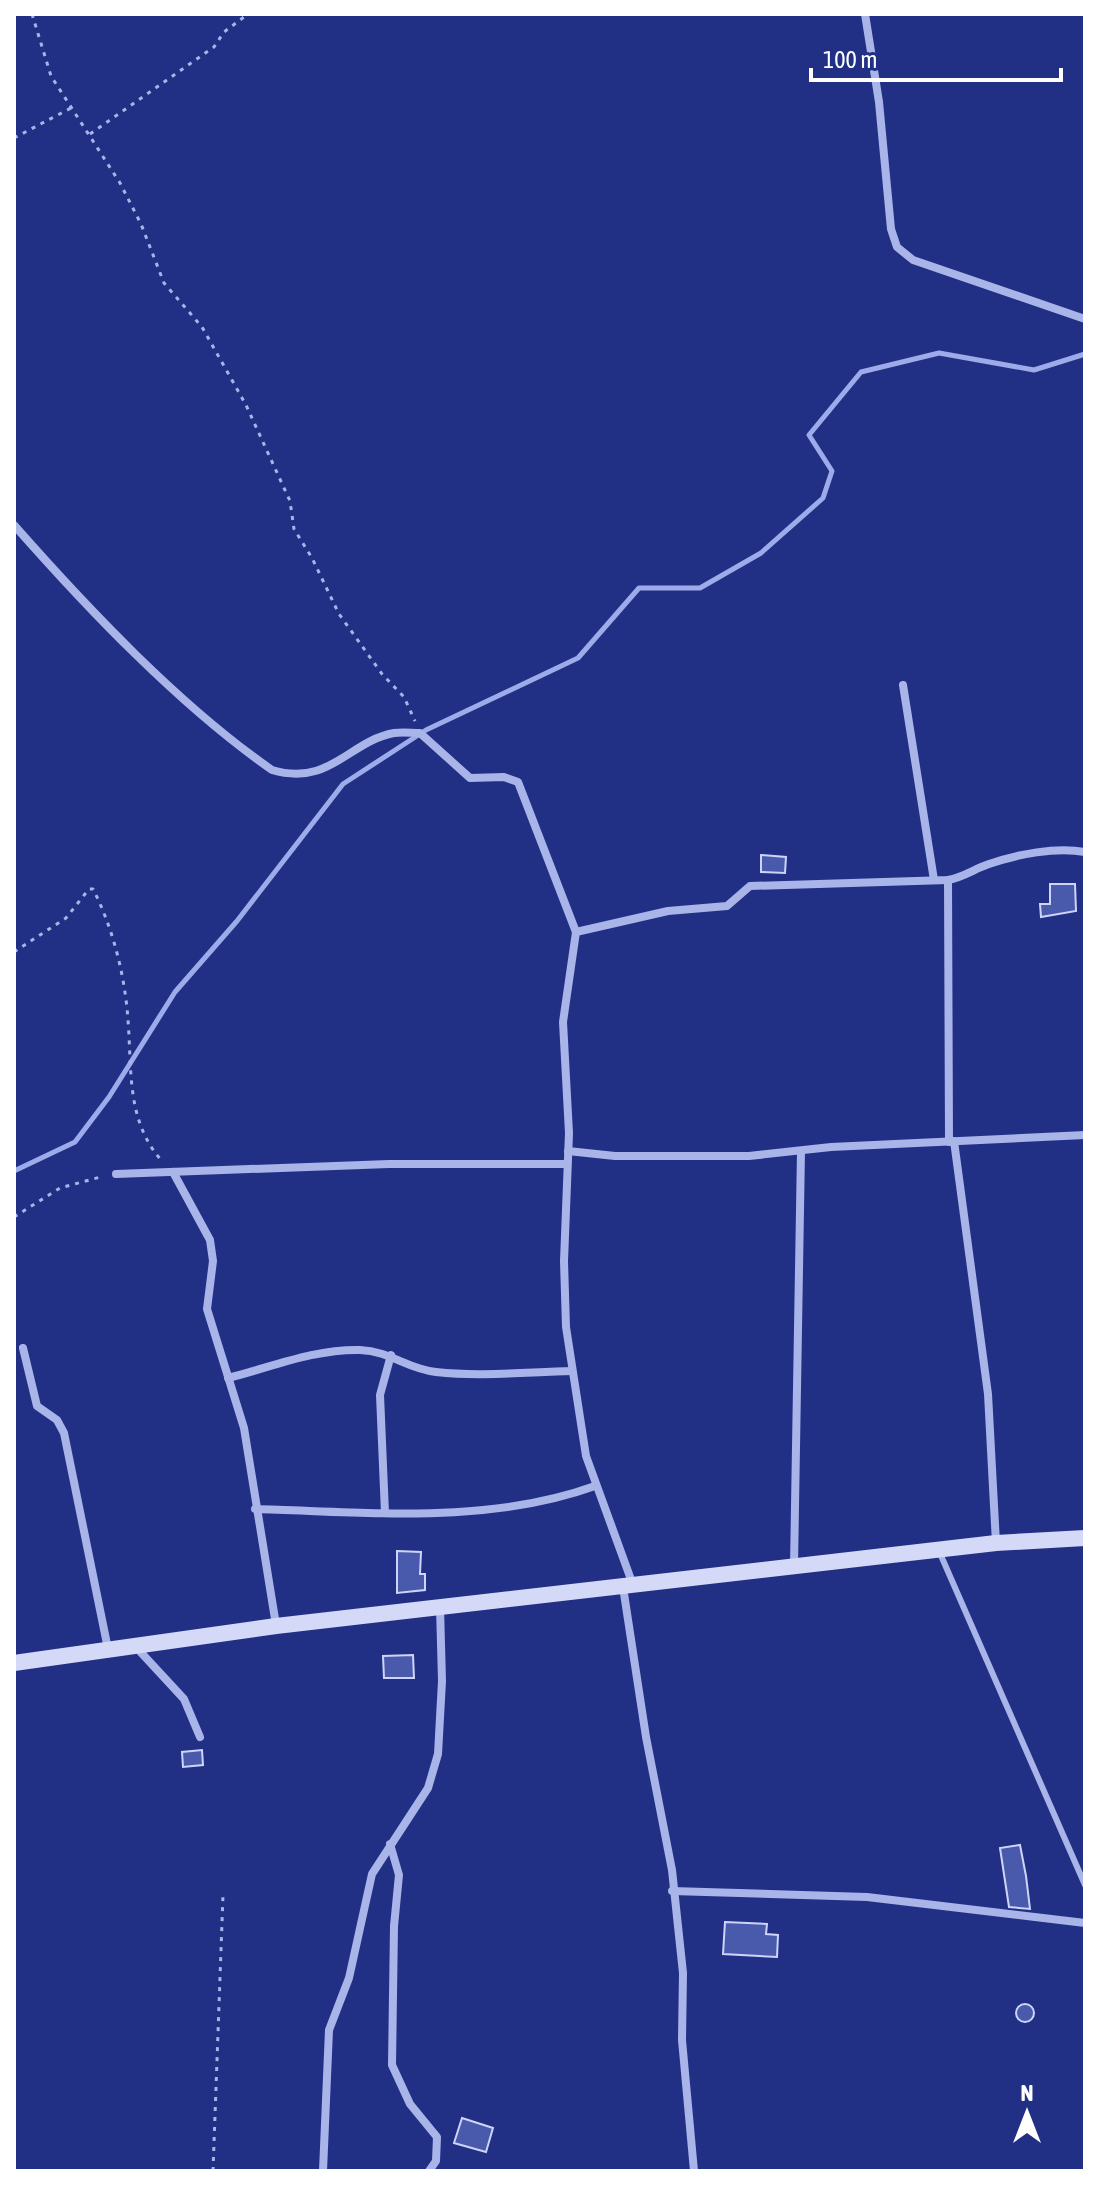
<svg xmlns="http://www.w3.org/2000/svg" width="1099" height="2185" font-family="'Asap Condensed',sans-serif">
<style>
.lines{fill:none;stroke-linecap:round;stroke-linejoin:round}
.stream{stroke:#9dabea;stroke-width:5}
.building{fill:#495aad;stroke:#cdd4f7;stroke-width:2}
.path{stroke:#a9b4e9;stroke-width:3;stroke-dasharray:4 6;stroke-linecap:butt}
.lane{stroke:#a9b4e9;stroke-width:6}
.street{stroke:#a9b4e9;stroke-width:8}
.secondary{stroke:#d4d9f7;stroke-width:16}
</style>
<rect width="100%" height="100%" fill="#213085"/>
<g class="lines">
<!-- stream -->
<path class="stream" d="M14 1171 75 1142 109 1097 175 992 237 921 343 784 426 730 578 658 639 588H700L761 553 823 498 832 471 809 435 861 372 939 353 1034 370 1085 354"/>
</g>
<!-- building -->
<g class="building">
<path d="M761 855 786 857 785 873 761 872Z"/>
<path d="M1050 884H1075L1076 911 1041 917 1040 904H1050Z"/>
<path d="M397 1551 421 1552 420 1574H425V1590L397 1593Z"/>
<path d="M413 1655 414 1678H384L383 1656Z"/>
<path d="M202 1750 203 1765 183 1767 182 1752Z"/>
<path d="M1020 1845 1026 1876 1030 1909 1009 1907 1000 1848Z"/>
<path d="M725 1922 767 1924 766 1934 778 1935 777 1957 723 1954Z"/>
<circle cx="1025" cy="2013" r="9"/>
<path d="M462 2118 493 2128 486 2152 454 2143Z"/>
</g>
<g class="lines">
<!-- path -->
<g class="path">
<path d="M32 14 51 76 120 183 141 224 164 283 202 327 246 405 290 501 294 529 312 558 339 614 382 674 404 697 415 721"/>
<path d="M90 134 214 47 224 32 248 14"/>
<path d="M14 138 71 108"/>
<path d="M14 952 66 918 89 889H93C113 928 125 976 128 1020 132 1070 126 1121 162 1161"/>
<path d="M14 1217 60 1188 104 1176"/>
<path d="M213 2171 223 1895"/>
</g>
<!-- lane -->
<path class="lane" d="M939 1551 1085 1885"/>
<!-- street -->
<g class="street">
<path d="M865 14 879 102 891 229 897 247 913 260 1085 319"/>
<path d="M14 525C88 609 180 706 272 770 330 787 349 741 394 733 402 732 412 733 420 733L470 778 504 777 518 782 576 932 563 1022 569 1133 564 1261 566 1327 586 1456 633 1585"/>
<path d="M903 685 934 880"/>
<path d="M948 880 949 1142"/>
<path d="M576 932 668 911 727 906 750 886 948 880C964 877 974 869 989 864 1018 854 1055 847 1085 852"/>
<path d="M954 1141 988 1394 996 1543"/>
<path d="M568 1151 615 1156H749L831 1147 1085 1135"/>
<path d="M173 1172 210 1240 213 1261 207 1309 244 1428 276 1625"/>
<path d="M116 1174 389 1164H567"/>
<path d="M23 1348 37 1406 57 1420 64 1433 108 1649"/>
<path d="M228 1378C272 1367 314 1349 360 1350 390 1351 407 1369 436 1372 480 1377 527 1372 572 1371"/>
<path d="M255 1509C368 1512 487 1525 595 1486"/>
<path d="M385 1513 380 1395 391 1355"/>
<path d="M794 1566 801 1151"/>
<path d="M623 1587 646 1737 672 1870 683 1973 682 2040 694 2171"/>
<path d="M135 1646 184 1699 200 1737"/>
<path d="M390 1844 399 1875 394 1926 392 2065 410 2104 437 2137 436 2161 429 2171"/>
<path d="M672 1891 867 1897 1085 1923"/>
<path d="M323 2171 329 2030 349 1978 372 1874 428 1788 438 1754 442 1681 440 1607"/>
</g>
<!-- secondary -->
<path class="secondary" d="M14 1663 276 1626 996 1543 1085 1538"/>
</g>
<!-- border -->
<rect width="1099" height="2185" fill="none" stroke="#ffffff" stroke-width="32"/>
<!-- north arrow -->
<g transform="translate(1027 2113)" stroke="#213085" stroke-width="6" paint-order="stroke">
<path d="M0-6L14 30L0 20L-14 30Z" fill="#ffffff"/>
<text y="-12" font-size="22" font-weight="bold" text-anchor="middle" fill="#ffffff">N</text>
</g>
<!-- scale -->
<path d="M811 68v12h250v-12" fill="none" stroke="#ffffff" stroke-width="4"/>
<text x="823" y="68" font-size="24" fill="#ffffff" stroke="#213085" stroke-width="6" paint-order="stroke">100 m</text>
</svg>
